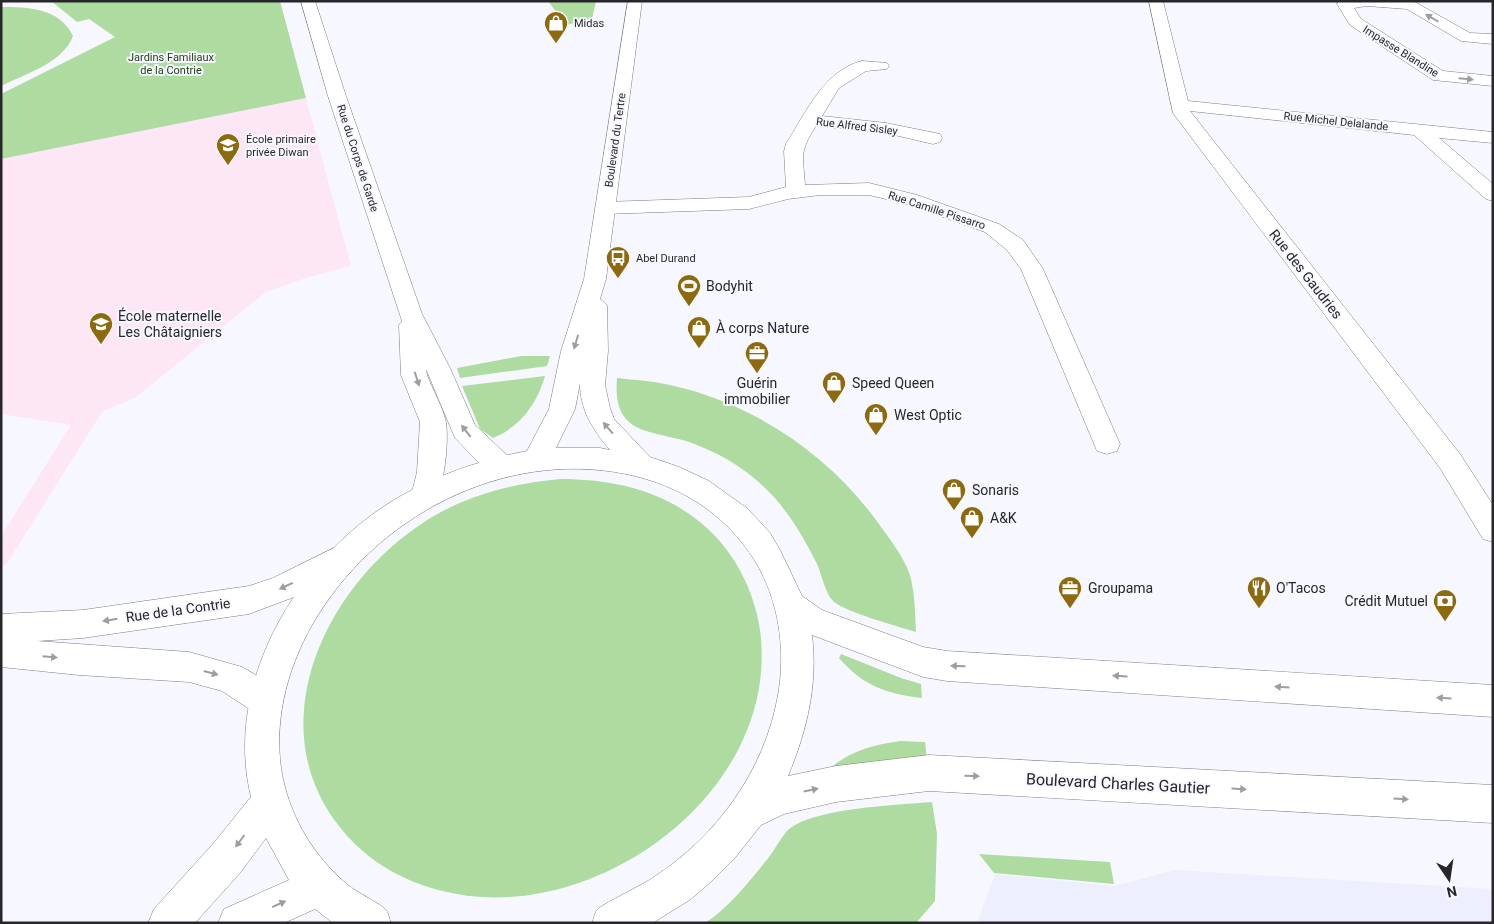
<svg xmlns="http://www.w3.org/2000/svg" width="1494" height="924" font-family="Roboto,sans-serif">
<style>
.built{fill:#eeeffe}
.education{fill:#fde7f5}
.green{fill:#aedca0}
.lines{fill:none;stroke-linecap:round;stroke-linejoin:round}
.minor-casing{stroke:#7b7b86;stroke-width:1}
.major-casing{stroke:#7b7b86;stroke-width:1}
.minor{fill:#fff;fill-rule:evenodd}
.major{fill:#fff;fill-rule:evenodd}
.oneway{fill:#9e9ea0}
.labels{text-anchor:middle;stroke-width:4;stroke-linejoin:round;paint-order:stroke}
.far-poi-label{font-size:11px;fill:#27272b;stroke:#f7f8ff;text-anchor:start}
.far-street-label{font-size:11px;fill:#27272b;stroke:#f7f8ff}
.far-park-label{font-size:11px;fill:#1f4012;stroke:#f7f8ff}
.street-label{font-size:14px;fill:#27272b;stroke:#f7f8ff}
.poi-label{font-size:14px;fill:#27272b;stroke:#f7f8ff;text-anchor:start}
.near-street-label{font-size:16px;fill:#27272b;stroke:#f7f8ff}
</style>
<rect width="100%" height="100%" fill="#f7f8ff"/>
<!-- built -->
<path class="built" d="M1175 870 1493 889V923H977L995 874 1114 886Z"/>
<!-- education -->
<path class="education" d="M306 98 351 266 309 277 266 292 135 398 102 412 6 565H1V536L71 425 1 414V159Z"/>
<!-- green -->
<g class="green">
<path d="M51 1H280L306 98 1 159V94L115 37 89 19 77 22Z"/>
<path d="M548 1H596L592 19 566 25Z"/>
<path d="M1 7C28 7 60 8 73 36 63 63 25 74 1 86Z"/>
<path d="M521 356H550L547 366 460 378 457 368Z"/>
<path d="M545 376C537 404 520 427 493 438L480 429 462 386Z"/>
<path d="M617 378C635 380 653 381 670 385 752 403 827 453 876 520 888 537 903 555 910 575 915 594 915 613 916 632 897 626 848 613 834 602 825 594 822 575 817 564 798 526 778 494 742 469 727 458 710 450 692 443 674 436 640 434 628 421 616 409 616 393 617 378Z"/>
<path d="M560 479C614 479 666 491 707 528 736 555 754 591 760 630 780 780 621 906 481 897 436 894 389 877 356 845 246 738 325 575 441 512 479 492 518 483 560 479Z"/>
<path d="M841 654 901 678 921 684 922 698C887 694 863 686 839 658Z"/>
<path d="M900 741 925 742 927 759 826 772C846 752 872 745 900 741Z"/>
<path d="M932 802 937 834 935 901 916 923H705C730 907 751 879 769 857 775 849 780 839 787 831 810 808 898 805 932 802Z"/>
<path d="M979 854 1110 862 1114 884 994 873Z"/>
</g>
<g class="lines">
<!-- minor casing -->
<g class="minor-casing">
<g id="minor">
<path d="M301 1H315L346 96 422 314 450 368 475 425 510 458 514 466 510 474 500 477 490 474 455 438 426 369 427 375C432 389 444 409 446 423 449 442 444 486 435 504L425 507 415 504 411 496 417 472 420 422 401 375 399 325 402 321 328 96Z"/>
<path d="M1149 1H1163L1188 101 1493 132V143L1439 138 1493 184V201L1486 199 1414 135 1190 111 1460 454 1493 505V542L1483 539 1440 468 1173 113Z"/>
<path d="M1339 1H1413L1470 33 1493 34V44L1461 41 1407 9 1367 6 1354 8 1361 19 1443 71 1493 76V86L1433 80 1350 25 1337 4Z"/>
<path d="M862 61 887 63 889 66 887 69 866 71 839 88 822 116 886 123 940 134 942 138 940 142 933 144 886 133 816 126C799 152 803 155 805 185L869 183 917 195 999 224 1023 240 1043 269 1120 444 1117 451 1107 454 1097 451 1021 269 1007 250 985 232 903 203 869 195H820L788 199 749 209 605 214 598 212 595 208 598 204 605 202 749 197 786 187 784 151 786 144C805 114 824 70 862 61Z"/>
<path d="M344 543 355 547 359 556 355 565 294 597 249 614 83 638 37 641 189 652 242 667 278 688 283 700 278 712 266 716 254 712 222 691 189 682 79 675 1 667V614L83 610 249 586 273 578Z"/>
</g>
</g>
<!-- major casing -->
<g class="major-casing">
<path id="major" d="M628 1H642L606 279 600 299 607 305 608 351 605 385 610 408 614 419 650 457 679 467 709 481 748 509 770 533 780 550 802 596 822 610 923 647 947 651 1493 685V717L947 681 923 677 812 635C818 685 807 730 788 776L836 766 929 755 1493 785V823L929 791 836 802 784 814 761 825 734 859 713 880 691 899 659 919 653 923H592C594 919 594 914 597 910 602 904 643 885 654 877 717 836 765 770 778 695 786 650 779 600 755 561 726 514 680 485 626 474 502 449 374 517 312 625 286 671 272 726 283 779 292 820 315 858 348 885 356 892 381 904 386 910 389 914 389 919 391 923H333L315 909 284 923H218L224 909 289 880 266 838 240 873 195 923H148L154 909 212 845 251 797C224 687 292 568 383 507 427 478 476 461 527 451L549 409 561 351 584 279ZM580 383C580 410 593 430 610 450L600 448H556L575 409Z"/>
</g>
<!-- minor -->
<use href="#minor" class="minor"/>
<!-- major -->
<use href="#major" class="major"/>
</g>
<!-- one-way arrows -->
<defs><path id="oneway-solid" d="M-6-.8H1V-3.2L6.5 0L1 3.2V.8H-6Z" transform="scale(1.25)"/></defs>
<g class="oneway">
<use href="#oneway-solid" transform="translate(1432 18) rotate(-150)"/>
<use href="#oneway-solid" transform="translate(1466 79) rotate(5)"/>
<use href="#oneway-solid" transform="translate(576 342) rotate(107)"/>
<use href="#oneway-solid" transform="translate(417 379) rotate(72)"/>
<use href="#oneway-solid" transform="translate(608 428) rotate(-131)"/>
<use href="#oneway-solid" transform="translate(466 431) rotate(-128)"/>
<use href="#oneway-solid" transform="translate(286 586) rotate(155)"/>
<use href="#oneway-solid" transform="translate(110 620) rotate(171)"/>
<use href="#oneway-solid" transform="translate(50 657) rotate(5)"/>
<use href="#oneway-solid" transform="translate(958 666) rotate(-179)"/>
<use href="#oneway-solid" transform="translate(211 673) rotate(15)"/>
<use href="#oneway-solid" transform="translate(1120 676) rotate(-176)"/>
<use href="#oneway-solid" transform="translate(1282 687) rotate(-176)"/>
<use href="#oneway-solid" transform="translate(1444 698) rotate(-176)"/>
<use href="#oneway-solid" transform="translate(972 776) rotate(2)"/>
<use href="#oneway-solid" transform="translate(1239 789) rotate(3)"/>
<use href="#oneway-solid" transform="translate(811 790) rotate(-12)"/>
<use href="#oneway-solid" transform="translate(1401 799) rotate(3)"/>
<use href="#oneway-solid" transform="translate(240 841) rotate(127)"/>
<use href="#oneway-solid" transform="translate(279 904) rotate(-24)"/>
</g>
<!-- icons -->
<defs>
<g id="shop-pin" transform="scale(1.25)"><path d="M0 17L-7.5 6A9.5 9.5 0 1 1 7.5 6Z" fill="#8e6a0e" stroke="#f7f8ff"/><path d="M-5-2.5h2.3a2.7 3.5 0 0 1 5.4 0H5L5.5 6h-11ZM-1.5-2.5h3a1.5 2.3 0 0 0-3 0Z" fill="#fff"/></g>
<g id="school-pin" transform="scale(1.25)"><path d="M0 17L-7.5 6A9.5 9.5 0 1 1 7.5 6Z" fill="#8e6a0e" stroke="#f7f8ff"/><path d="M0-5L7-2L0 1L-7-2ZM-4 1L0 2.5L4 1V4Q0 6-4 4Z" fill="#fff"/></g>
<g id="bus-pin" transform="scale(1.25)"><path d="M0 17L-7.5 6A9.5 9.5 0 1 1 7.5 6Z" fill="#8e6a0e" stroke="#f7f8ff"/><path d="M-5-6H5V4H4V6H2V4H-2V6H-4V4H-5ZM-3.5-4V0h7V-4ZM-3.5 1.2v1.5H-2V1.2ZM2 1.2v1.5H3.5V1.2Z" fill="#fff"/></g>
<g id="stadium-pin" transform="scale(1.25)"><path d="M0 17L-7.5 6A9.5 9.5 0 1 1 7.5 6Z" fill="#8e6a0e" stroke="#f7f8ff"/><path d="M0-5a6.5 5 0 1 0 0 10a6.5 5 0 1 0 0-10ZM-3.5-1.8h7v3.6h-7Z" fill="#fff"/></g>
<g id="office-pin" transform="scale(1.25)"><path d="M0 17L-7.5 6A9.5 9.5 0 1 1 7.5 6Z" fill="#8e6a0e" stroke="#f7f8ff"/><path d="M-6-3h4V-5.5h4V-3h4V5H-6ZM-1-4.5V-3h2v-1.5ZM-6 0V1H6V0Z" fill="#fff"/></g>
<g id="restaurant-pin" transform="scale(1.25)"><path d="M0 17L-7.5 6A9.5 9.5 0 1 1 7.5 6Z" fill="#8e6a0e" stroke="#f7f8ff"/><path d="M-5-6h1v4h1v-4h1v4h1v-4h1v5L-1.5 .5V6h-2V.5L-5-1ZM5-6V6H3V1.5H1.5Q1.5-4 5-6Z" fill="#fff"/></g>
<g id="bank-pin" transform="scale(1.25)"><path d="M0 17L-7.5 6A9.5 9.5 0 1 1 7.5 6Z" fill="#8e6a0e" stroke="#f7f8ff"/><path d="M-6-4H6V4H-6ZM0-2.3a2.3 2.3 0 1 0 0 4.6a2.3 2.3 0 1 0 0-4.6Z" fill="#fff"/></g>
</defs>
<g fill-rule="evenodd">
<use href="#shop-pin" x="556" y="23"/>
<use href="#school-pin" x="228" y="145"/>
<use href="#bus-pin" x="618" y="258"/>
<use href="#stadium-pin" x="689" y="286"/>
<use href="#school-pin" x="101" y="324"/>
<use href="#shop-pin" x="699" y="328"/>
<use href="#office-pin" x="757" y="353"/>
<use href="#shop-pin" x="834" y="383"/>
<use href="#shop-pin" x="876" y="415"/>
<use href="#shop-pin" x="954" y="490"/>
<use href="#shop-pin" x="972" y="518"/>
<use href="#office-pin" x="1070" y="588"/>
<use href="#restaurant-pin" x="1259" y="588"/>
<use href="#bank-pin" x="1445" y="601"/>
</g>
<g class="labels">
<!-- far-poi labels -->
<g class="far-poi-label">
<text x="574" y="27">Midas</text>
<text x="246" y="143">École primaire<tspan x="246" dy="13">privée Diwan</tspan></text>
<text x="636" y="262">Abel Durand</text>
</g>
<!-- far-street labels -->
<g class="far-street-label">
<text transform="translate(1401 51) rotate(32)" y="4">Impasse Blandine</text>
<text transform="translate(1336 121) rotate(6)" y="4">Rue Michel Delalande</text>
<text transform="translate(857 126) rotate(7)" y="4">Rue Alfred Sisley</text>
<text transform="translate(615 140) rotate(-82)" y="4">Boulevard du Tertre</text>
<text transform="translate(358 158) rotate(72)" y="4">Rue du Corps de Garde</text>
<text transform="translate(937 210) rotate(18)" y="4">Rue Camille Pissarro</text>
</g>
<!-- far-park labels -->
<g class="far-park-label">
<text x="171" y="61">Jardins Familiaux<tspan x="171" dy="13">de la Contrie</tspan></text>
</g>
<!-- street labels -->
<g class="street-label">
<text transform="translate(1306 274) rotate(52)" y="5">Rue des Gaudries</text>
<text transform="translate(178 610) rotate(-8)" y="5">Rue de la Contrie</text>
</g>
<!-- poi labels -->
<g class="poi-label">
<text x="706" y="291">Bodyhit</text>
<text x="118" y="321">École maternelle<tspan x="118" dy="16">Les Châtaigniers</tspan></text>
<text x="716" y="333">À corps Nature</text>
<text x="757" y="388" text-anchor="middle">Guérin<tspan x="757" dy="16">immobilier</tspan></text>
<text x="852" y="388">Speed Queen</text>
<text x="894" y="420">West Optic</text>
<text x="972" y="495">Sonaris</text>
<text x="990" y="523">A&amp;K</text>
<text x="1088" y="593">Groupama</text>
<text x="1276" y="593">O'Tacos</text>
<text x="1428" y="606" text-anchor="end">Crédit Mutuel</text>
</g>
<!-- near-street labels -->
<g class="near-street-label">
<text transform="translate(1118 783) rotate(3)" y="6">Boulevard Charles Gautier</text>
</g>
</g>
<!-- border -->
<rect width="1494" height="924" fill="none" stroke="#27272b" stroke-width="5"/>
<!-- north arrow -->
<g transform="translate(1449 879) rotate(167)" stroke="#f7f8ff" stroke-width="4" paint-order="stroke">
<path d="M0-4L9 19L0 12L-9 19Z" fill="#27272b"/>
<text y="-8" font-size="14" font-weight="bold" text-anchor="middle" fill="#27272b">N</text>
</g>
</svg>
